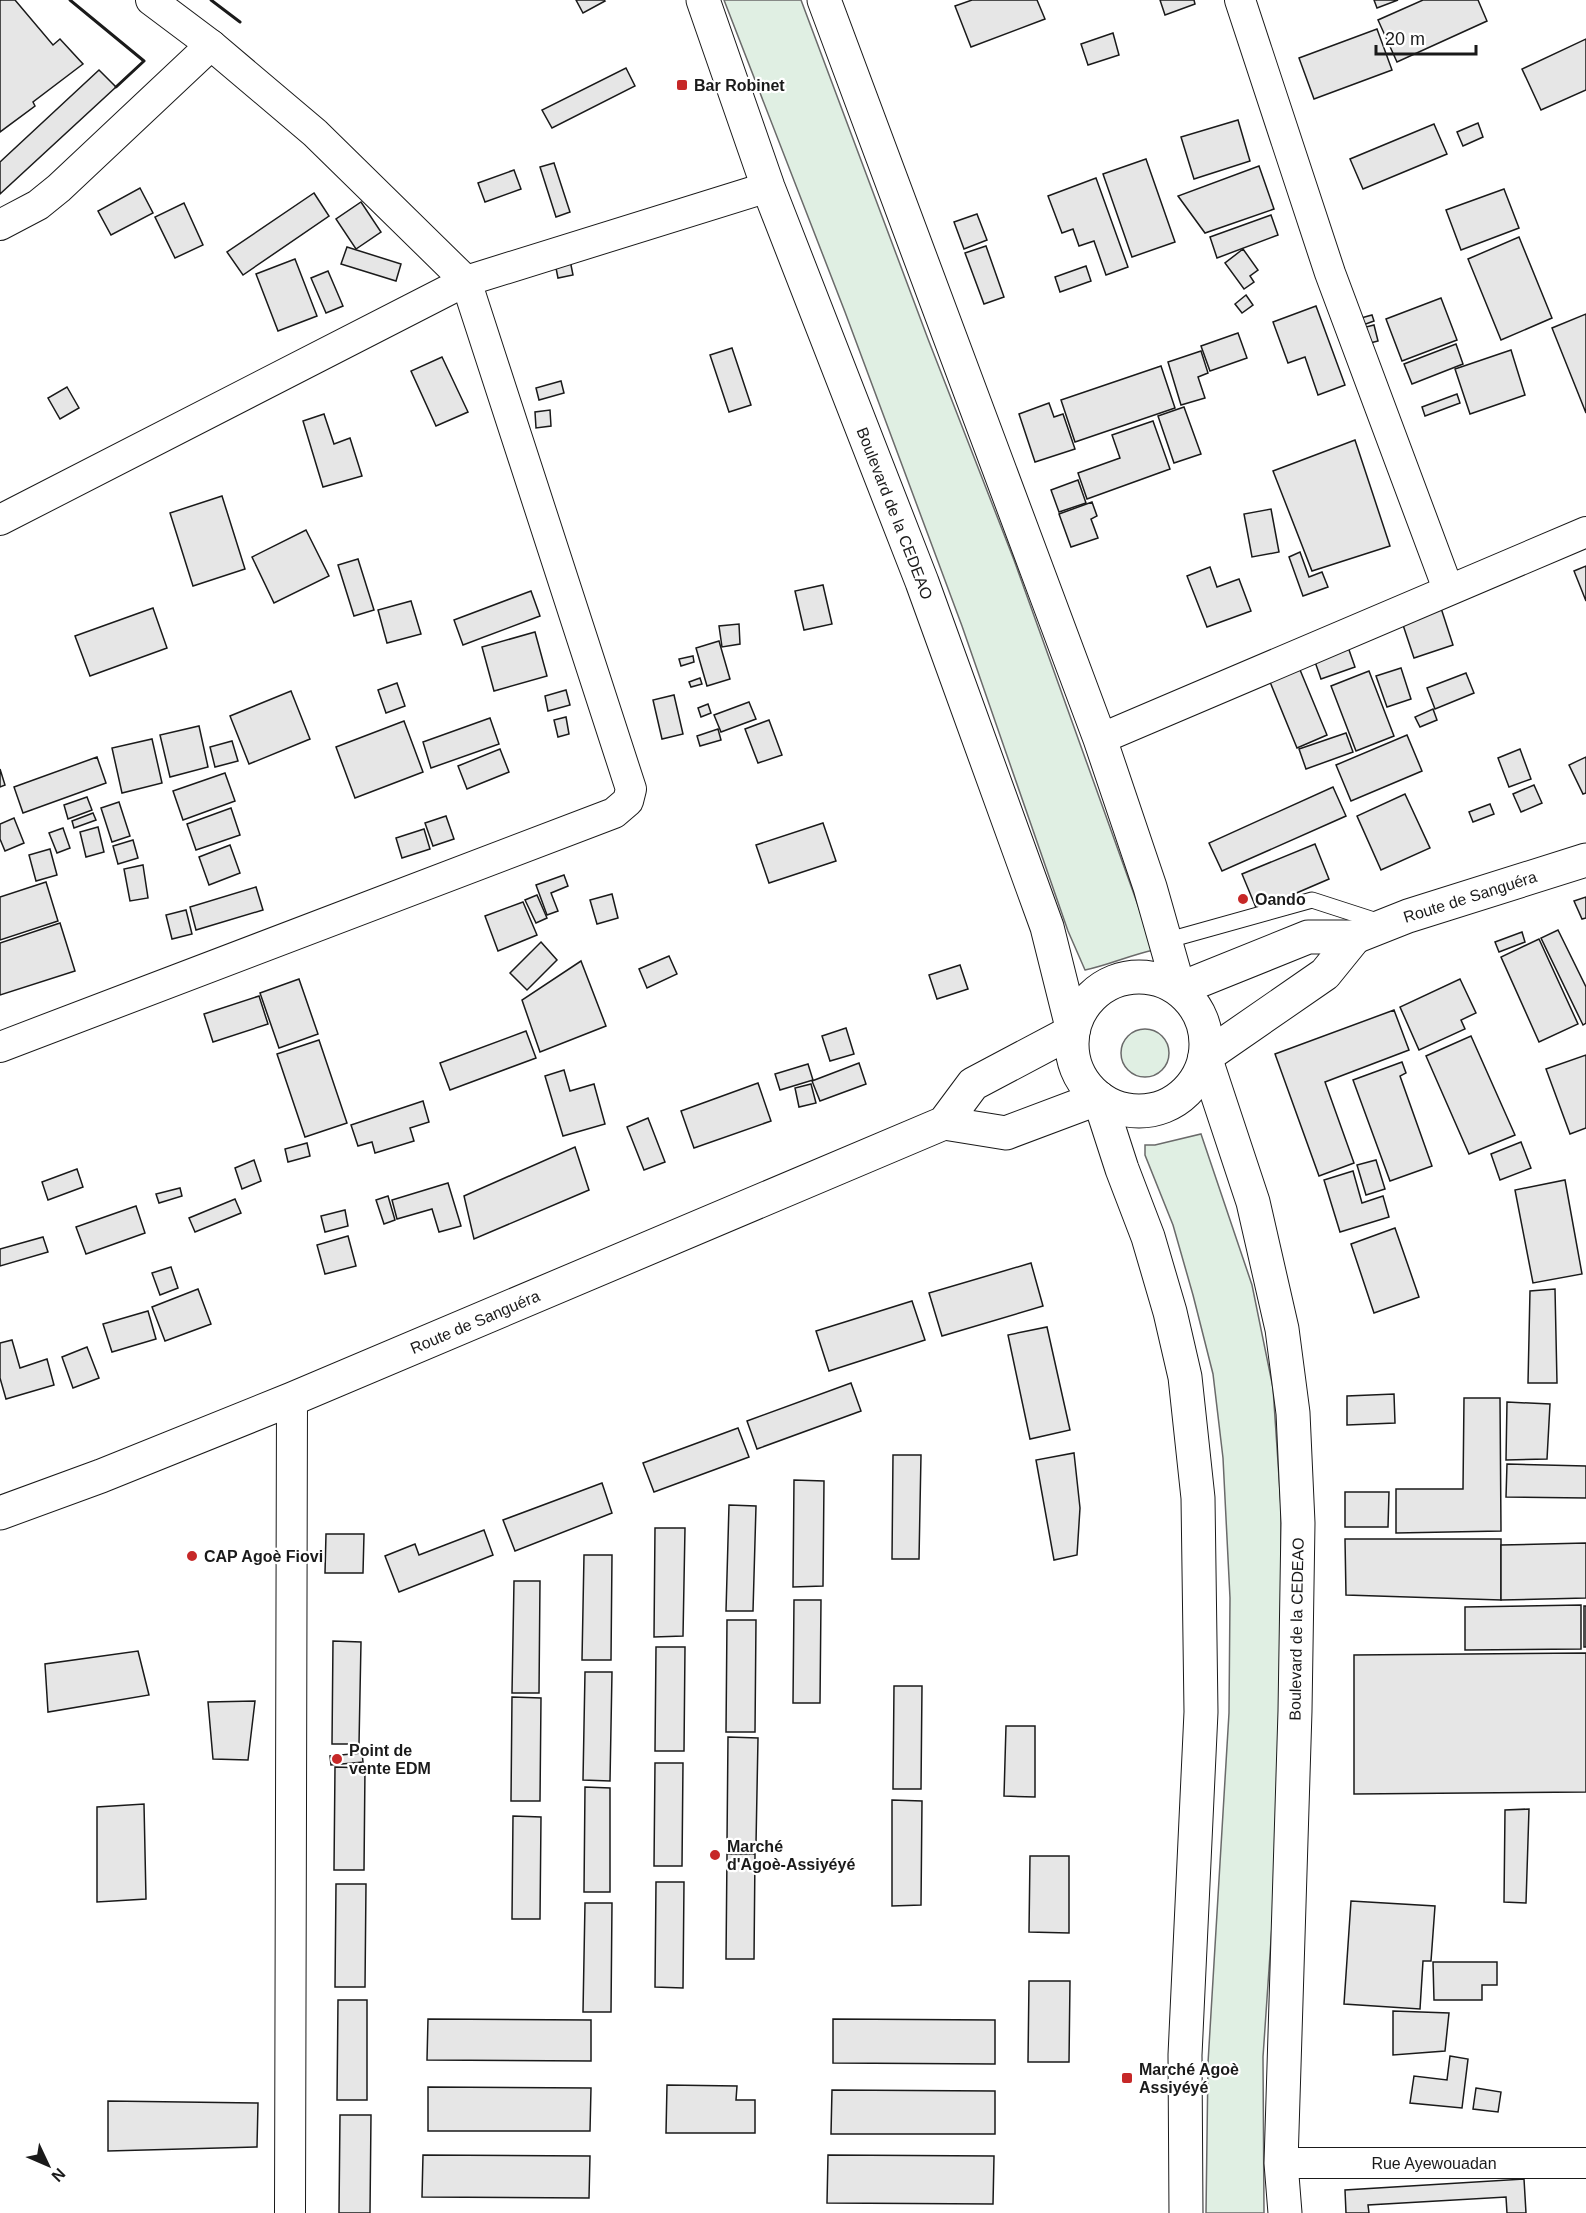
<svg xmlns="http://www.w3.org/2000/svg" width="1586" height="2213" font-family="Helvetica,sans-serif">
<style>
.green{fill:#e0efe3;stroke:#6a6a6a;stroke-width:1.5}
.building{fill:#e6e6e6;stroke:#1a1a1a;stroke-width:1.5}
.lines{fill:none;stroke-linecap:round;stroke-linejoin:round}
.service-casing{stroke:#1a1a1a;stroke-width:17}
.minor-casing{stroke:#1a1a1a;stroke-width:32}
.tertiary-casing{stroke:#1a1a1a;stroke-width:35}
.primary-casing{stroke:#1a1a1a;stroke-width:35}
.service{stroke:#fff;stroke-width:15}
.minor{stroke:#fff;stroke-width:30}
.tertiary{stroke:#fff;stroke-width:33}
.primary{stroke:#fff;stroke-width:33}
.wall{stroke:#1a1a1a;stroke-width:3}
.poi-dot{fill:#c62828;stroke:#fff;stroke-width:2}
.labels{text-anchor:middle;stroke-width:4.5;stroke-linejoin:round;paint-order:stroke}
.poi-label{font-size:16px;font-weight:bold;fill:#1a1a1a;stroke:#fff;text-anchor:start}
.street-label{font-size:16px;fill:#1a1a1a;stroke:#fff}
</style>
<rect width="100%" height="100%" fill="#fff"/>
<!-- green -->
<g class="green">
<path d="M724 0H801L928 339 1014 560 1154 950C1130 955 1109 965 1085 970L1068 931 962 626 845 312Z"/>
<circle cx="1145" cy="1053" r="24"/>
<path d="M1201 1134 1252 1285 1273 1388 1281 1507V1711L1273 1911 1263 2057 1264 2213H1206L1208 2063 1229 1713 1230 1598 1223 1458 1213 1374 1193 1295 1173 1225 1145 1155V1145H1155Z"/>
</g>
<!-- building -->
<g class="building">
<path d="M0 0H15L53 45 60 39 83 64 33 102 35 106 0 132Z"/>
<path d="M576 0H604L605 1 583 13Z"/>
<path d="M972 0H1037L1045 19 971 47 955 6Z"/>
<path d="M1160 0H1194L1195 4 1165 15Z"/>
<path d="M1374 0H1398L1377 8Z"/>
<path d="M1423 0H1478L1487 21 1397 62 1378 20Z"/>
<path d="M1377 29 1392 70 1314 99 1299 58Z"/>
<path d="M1113 33 1119 55 1088 65 1081 44Z"/>
<path d="M1586 39V90L1541 110 1522 69Z"/>
<path d="M626 68 635 86 552 128 542 110Z"/>
<path d="M99 70 116 87 0 194V162Z"/>
<path d="M1238 120 1250 161 1194 179 1181 137Z"/>
<path d="M1478 123 1483 137 1463 146 1457 132Z"/>
<path d="M1434 124 1447 154 1363 189 1350 159Z"/>
<path d="M1146 159 1175 242 1132 257 1103 174Z"/>
<path d="M554 163 570 212 556 217 540 167Z"/>
<path d="M1259 166 1274 209 1205 233 1178 196Z"/>
<path d="M514 170 521 189 485 202 478 183Z"/>
<path d="M1096 178 1128 267 1106 275 1094 241 1079 246 1073 229 1062 233 1048 196Z"/>
<path d="M140 188 153 213 111 235 98 211Z"/>
<path d="M1504 189 1519 228 1461 250 1446 210Z"/>
<path d="M314 193 329 216 243 275 227 252Z"/>
<path d="M361 202 381 232 356 249 336 219Z"/>
<path d="M184 203 203 245 175 258 155 217Z"/>
<path d="M977 214 987 240 964 249 954 222Z"/>
<path d="M1271 215 1278 235 1217 258 1210 237Z"/>
<path d="M1519 237 1552 318 1501 340 1468 259Z"/>
<path d="M986 246 1004 297 984 304 965 253Z"/>
<path d="M347 247 401 264 396 281 341 264Z"/>
<path d="M1243 249 1258 270 1250 276 1254 282 1244 289 1225 263Z"/>
<path d="M295 259 317 316 278 331 256 274Z"/>
<path d="M570 260 573 275 558 278 555 263Z"/>
<path d="M1086 266 1091 281 1060 292 1055 277Z"/>
<path d="M328 271 343 306 326 313 311 278Z"/>
<path d="M1246 295 1253 305 1242 313 1235 304Z"/>
<path d="M1441 298 1457 340 1402 361 1386 319Z"/>
<path d="M1316 306 1345 385 1318 395 1305 357 1288 363 1273 322Z"/>
<path d="M1586 314V413L1552 328Z"/>
<path d="M1372 315 1374 321 1363 325 1361 318Z"/>
<path d="M1374 325 1378 341 1370 343 1366 327Z"/>
<path d="M1238 333 1247 358 1210 371 1201 346Z"/>
<path d="M1456 344 1463 364 1412 384 1404 364Z"/>
<path d="M732 348 751 405 729 412 710 355Z"/>
<path d="M1511 350 1525 395 1470 414 1455 369Z"/>
<path d="M1201 351 1208 373 1198 377 1205 398 1181 405 1168 362Z"/>
<path d="M442 357 468 412 436 426 411 371Z"/>
<path d="M1161 366 1175 408 1075 442 1061 400Z"/>
<path d="M561 381 564 393 539 400 536 388Z"/>
<path d="M67 387 79 408 60 419 48 398Z"/>
<path d="M1457 394 1460 403 1425 416 1422 407Z"/>
<path d="M1049 403 1054 417 1063 414 1075 449 1035 462 1019 414Z"/>
<path d="M1184 407 1201 454 1174 463 1158 416Z"/>
<path d="M550 410 551 426 536 428 535 412Z"/>
<path d="M324 414 334 444 350 438 362 476 323 487 303 421Z"/>
<path d="M1153 421 1170 469 1087 499 1078 473 1120 458 1112 435Z"/>
<path d="M1355 440 1390 546 1312 571 1273 471Z"/>
<path d="M1078 480 1086 503 1059 512 1051 490Z"/>
<path d="M222 496 245 569 193 586 170 513Z"/>
<path d="M1092 502 1097 516 1091 519 1098 538 1071 547 1059 514Z"/>
<path d="M1271 509 1279 552 1252 557 1244 514Z"/>
<path d="M306 530 329 576 274 603 252 557Z"/>
<path d="M1300 552 1309 577 1322 572 1328 587 1303 596 1289 557Z"/>
<path d="M358 559 374 610 354 616 338 565Z"/>
<path d="M1586 566V601L1574 571Z"/>
<path d="M1210 567 1217 587 1239 579 1251 611 1207 627 1187 576Z"/>
<path d="M823 585 832 624 804 630 795 591Z"/>
<path d="M531 591 540 616 463 645 454 620Z"/>
<path d="M411 601 421 634 387 643 378 610Z"/>
<path d="M1440 605 1453 645 1414 658 1401 619Z"/>
<path d="M153 608 167 648 90 676 75 636Z"/>
<path d="M739 624 740 644 722 647 719 626Z"/>
<path d="M535 632 547 676 494 691 482 647Z"/>
<path d="M719 641 730 679 707 686 696 648Z"/>
<path d="M1348 647 1355 667 1321 679 1314 659Z"/>
<path d="M693 656 694 662 681 666 679 659Z"/>
<path d="M1298 665 1327 735 1297 748 1268 677Z"/>
<path d="M1401 668 1411 699 1387 707 1376 676Z"/>
<path d="M1369 671 1394 736 1356 751 1331 686Z"/>
<path d="M1466 673 1474 693 1435 709 1427 688Z"/>
<path d="M700 678 702 684 691 687 689 682Z"/>
<path d="M397 683 405 706 386 713 378 690Z"/>
<path d="M566 690 570 705 548 711 545 696Z"/>
<path d="M291 691 310 739 249 764 230 716Z"/>
<path d="M674 695 683 734 662 739 653 700Z"/>
<path d="M749 702 756 719 721 732 714 715Z"/>
<path d="M708 704 711 713 701 717 698 708Z"/>
<path d="M1433 709 1437 720 1420 727 1415 717Z"/>
<path d="M566 717 569 734 558 737 554 720Z"/>
<path d="M490 718 499 744 431 768 423 742Z"/>
<path d="M769 720 782 755 758 763 745 729Z"/>
<path d="M404 721 423 772 355 798 336 747Z"/>
<path d="M199 726 208 767 170 777 160 735Z"/>
<path d="M718 729 721 740 700 746 697 736Z"/>
<path d="M1346 733 1353 752 1306 769 1299 749Z"/>
<path d="M1407 735 1422 771 1351 801 1336 765Z"/>
<path d="M152 739 162 783 122 793 112 748Z"/>
<path d="M232 741 238 761 215 767 210 747Z"/>
<path d="M500 749 509 772 467 789 458 766Z"/>
<path d="M1520 749 1531 779 1509 787 1498 758Z"/>
<path d="M97 757 106 783 23 813 14 787Z"/>
<path d="M1586 757V793L1583 794 1569 765Z"/>
<path d="M0 769 5 785 0 787Z"/>
<path d="M225 773 235 801 183 820 173 791Z"/>
<path d="M1534 785 1542 803 1521 812 1513 794Z"/>
<path d="M1333 787 1346 816 1222 871 1209 843Z"/>
<path d="M1405 794 1430 848 1381 870 1357 816Z"/>
<path d="M87 797 92 810 68 819 64 805Z"/>
<path d="M119 802 130 836 112 842 101 808Z"/>
<path d="M1490 804 1494 814 1473 822 1469 812Z"/>
<path d="M231 808 240 835 196 850 187 824Z"/>
<path d="M93 813 96 820 74 828 72 821Z"/>
<path d="M446 816 454 839 433 846 425 823Z"/>
<path d="M14 818 24 843 5 851 0 839V824Z"/>
<path d="M823 823 836 861 769 883 756 845Z"/>
<path d="M98 827 104 852 86 857 80 832Z"/>
<path d="M63 828 70 848 57 853 49 833Z"/>
<path d="M424 829 430 849 402 858 396 838Z"/>
<path d="M133 840 138 858 118 864 113 846Z"/>
<path d="M1315 844 1329 879 1257 910 1242 874Z"/>
<path d="M230 845 240 873 209 885 199 857Z"/>
<path d="M50 849 57 875 36 881 29 855Z"/>
<path d="M143 865 148 898 130 901 124 869Z"/>
<path d="M564 875 568 886 551 893 558 911 547 915 536 885Z"/>
<path d="M46 882 58 921 0 940V897Z"/>
<path d="M256 887 263 910 196 930 190 907Z"/>
<path d="M612 894 618 918 597 924 590 900Z"/>
<path d="M537 895 547 918 536 923 525 900Z"/>
<path d="M1586 897V918L1582 919 1574 901Z"/>
<path d="M523 902 537 935 498 951 485 916Z"/>
<path d="M186 910 192 934 172 939 166 915Z"/>
<path d="M60 923 75 971 0 995V943Z"/>
<path d="M1558 930 1586 987V1023L1583 1025 1541 938Z"/>
<path d="M1522 932 1525 942 1499 952 1495 942Z"/>
<path d="M1539 939 1578 1024 1539 1042 1501 957Z"/>
<path d="M541 942 557 960 527 990 510 973Z"/>
<path d="M669 956 677 974 647 988 639 969Z"/>
<path d="M581 961 606 1026 540 1052 522 1000Z"/>
<path d="M960 965 968 989 937 999 929 975Z"/>
<path d="M299 979 318 1034 279 1048 260 993Z"/>
<path d="M1460 979 1476 1013 1461 1020 1465 1029 1419 1050 1400 1007Z"/>
<path d="M259 996 268 1024 213 1042 204 1014Z"/>
<path d="M1394 1010 1409 1050 1325 1082 1354 1163 1319 1176 1275 1054Z"/>
<path d="M846 1028 854 1054 830 1061 822 1036Z"/>
<path d="M526 1031 536 1058 450 1090 440 1063Z"/>
<path d="M1471 1036 1515 1135 1469 1154 1426 1056Z"/>
<path d="M319 1040 347 1123 305 1137 277 1054Z"/>
<path d="M1586 1055V1128L1570 1134 1546 1069Z"/>
<path d="M1402 1062 1406 1073 1400 1076 1432 1166 1390 1181 1353 1080Z"/>
<path d="M859 1063 866 1084 820 1101 812 1081Z"/>
<path d="M808 1064 813 1080 780 1090 775 1074Z"/>
<path d="M564 1070 570 1091 594 1084 605 1124 563 1136 545 1076Z"/>
<path d="M758 1083 771 1121 694 1148 681 1111Z"/>
<path d="M811 1084 816 1103 799 1107 795 1088Z"/>
<path d="M423 1101 429 1122 410 1128 414 1141 375 1153 372 1142 358 1146 351 1125Z"/>
<path d="M648 1118 665 1162 644 1170 627 1127Z"/>
<path d="M1521 1142 1531 1168 1500 1180 1491 1154Z"/>
<path d="M307 1143 310 1156 288 1162 285 1149Z"/>
<path d="M575 1147 589 1190 474 1239 464 1196Z"/>
<path d="M254 1160 261 1181 242 1189 235 1168Z"/>
<path d="M1376 1160 1385 1189 1366 1195 1357 1165Z"/>
<path d="M77 1169 83 1187 48 1200 42 1182Z"/>
<path d="M1353 1171 1362 1203 1383 1196 1389 1217 1340 1232 1324 1180Z"/>
<path d="M1565 1180 1582 1274 1533 1283 1515 1190Z"/>
<path d="M448 1183 461 1226 439 1232 432 1209 397 1219 392 1200Z"/>
<path d="M180 1188 182 1196 159 1203 156 1194Z"/>
<path d="M388 1196 395 1220 384 1224 376 1200Z"/>
<path d="M235 1199 241 1213 195 1232 189 1218Z"/>
<path d="M136 1206 145 1233 86 1254 76 1227Z"/>
<path d="M345 1210 348 1226 325 1232 321 1216Z"/>
<path d="M1395 1228 1419 1297 1374 1313 1351 1244Z"/>
<path d="M348 1236 356 1266 325 1274 317 1245Z"/>
<path d="M43 1237 48 1252 0 1266V1249Z"/>
<path d="M1031 1263 1043 1306 942 1336 929 1293Z"/>
<path d="M171 1267 178 1288 160 1295 152 1273Z"/>
<path d="M198 1289 211 1324 165 1341 152 1307Z"/>
<path d="M1555 1289 1557 1383H1528L1530 1291Z"/>
<path d="M912 1301 925 1340 829 1371 816 1331Z"/>
<path d="M148 1311 156 1339 112 1352 103 1324Z"/>
<path d="M1047 1327 1070 1430 1030 1439 1008 1335Z"/>
<path d="M12 1340 20 1368 47 1359 54 1385 6 1399 0 1378V1343Z"/>
<path d="M87 1347 99 1378 73 1388 62 1357Z"/>
<path d="M851 1383 861 1411 757 1449 747 1421Z"/>
<path d="M1394 1394 1395 1423 1347 1425V1396Z"/>
<path d="M1464 1398H1500L1501 1531 1396 1533V1489H1463Z"/>
<path d="M1507 1402 1550 1404 1547 1459 1506 1460Z"/>
<path d="M738 1428 749 1457 654 1492 643 1463Z"/>
<path d="M1074 1453 1080 1508 1077 1555 1054 1560 1036 1460Z"/>
<path d="M893 1455H921L919 1559H892Z"/>
<path d="M1507 1464 1586 1466V1498L1506 1497Z"/>
<path d="M794 1480 824 1481 823 1586 793 1587Z"/>
<path d="M602 1483 612 1513 515 1551 503 1520Z"/>
<path d="M1345 1492H1389L1388 1527H1345Z"/>
<path d="M729 1505 756 1506 753 1611H726Z"/>
<path d="M655 1528H685L683 1636 654 1637Z"/>
<path d="M484 1530 493 1555 399 1592 385 1556 415 1544 419 1555Z"/>
<path d="M326 1534H364L363 1573H325Z"/>
<path d="M1345 1539H1501V1600L1346 1595Z"/>
<path d="M1586 1543V1598L1501 1600V1545Z"/>
<path d="M584 1555H612L611 1660H582Z"/>
<path d="M514 1581H540L539 1693H512Z"/>
<path d="M794 1600H821L820 1703H793Z"/>
<path d="M1581 1605V1649L1465 1650V1607Z"/>
<rect x="1584" y="1606" width="2" height="41"/>
<path d="M727 1620H756L755 1732H726Z"/>
<path d="M333 1641 361 1642 359 1744H332Z"/>
<path d="M656 1647H685L684 1751H655Z"/>
<path d="M138 1651 149 1695 48 1712 45 1664Z"/>
<path d="M1586 1653V1792L1354 1794V1655Z"/>
<path d="M585 1672H612L610 1781 583 1780Z"/>
<path d="M894 1686H922L921 1789H893Z"/>
<path d="M512 1697 541 1698 540 1801H511Z"/>
<path d="M255 1701 248 1760 213 1759 208 1702Z"/>
<path d="M1006 1726H1035V1797L1004 1796Z"/>
<path d="M728 1737 758 1738 756 1844 727 1843Z"/>
<path d="M362 1753 363 1762 331 1765 330 1756Z"/>
<path d="M655 1763H683L682 1866H654Z"/>
<path d="M335 1767 365 1768 364 1870H334Z"/>
<path d="M585 1787 610 1788V1892H584Z"/>
<path d="M892 1800 922 1801 921 1905 892 1906Z"/>
<path d="M144 1804 146 1899 97 1902V1807Z"/>
<path d="M1529 1809 1526 1903 1504 1902 1505 1810Z"/>
<path d="M513 1816 541 1817 540 1919H512Z"/>
<path d="M727 1854H755L754 1959H726Z"/>
<path d="M1030 1856H1069V1933L1029 1932Z"/>
<path d="M656 1882H684L683 1988 655 1987Z"/>
<path d="M336 1884H366L365 1987H335Z"/>
<path d="M1351 1901 1435 1906 1431 1961H1423L1420 2009 1344 2004Z"/>
<path d="M585 1903H612L611 2012H583Z"/>
<path d="M1433 1962H1497V1985H1482V2000H1434Z"/>
<path d="M1029 1981H1070L1069 2062H1028Z"/>
<path d="M338 2000H367V2100H337Z"/>
<path d="M1393 2011 1449 2013 1445 2051 1393 2055Z"/>
<path d="M428 2019 591 2020V2061L427 2060Z"/>
<path d="M833 2019 995 2020V2064L833 2063Z"/>
<path d="M1450 2056 1468 2059 1462 2108 1410 2103 1414 2076 1447 2080Z"/>
<path d="M667 2085 737 2086 736 2100H755V2133H666Z"/>
<path d="M428 2087 591 2088 590 2131H428Z"/>
<path d="M1476 2088 1501 2092 1498 2112 1473 2109Z"/>
<path d="M832 2090 995 2091V2134H831Z"/>
<path d="M108 2101 258 2103 257 2147 108 2151Z"/>
<path d="M340 2115H371L370 2213H339Z"/>
<path d="M423 2155 590 2156 589 2198 422 2197Z"/>
<path d="M828 2155 994 2156 993 2204 827 2203Z"/>
<path d="M1524 2179 1526 2213H1507L1506 2197 1368 2205 1369 2213H1346L1345 2190Z"/>
</g>
<g class="lines">
<!-- service casing -->
<g class="service-casing">
<path id="service" d="M1165 941 1312 900 1380 922"/>
</g>
<!-- minor casing -->
<g class="minor-casing">
<g id="minor">
<path d="M1240 0 1330 273 1448 589"/>
<path d="M0 225 38 205 59 188 211 45"/>
<path d="M0 520 466 281 768 187"/>
<path d="M1100 739 1586 532"/>
<path d="M0 1047 614 813 628 801 631 789 466 281 315 133 211 45 151 0"/>
<path id="s1" d="M1281 2163H1586"/>
<path d="M290 2213 292 1399"/>
</g>
</g>
<!-- tertiary casing -->
<g class="tertiary-casing">
<g id="tertiary">
<path id="s2" d="M1179 989 1308 937H1355L1408 916 1586 860"/>
<path d="M1205 1057 1325 974 1355 937"/>
<path d="M944 1123 1006 1133 1099 1098"/>
<path id="s3" d="M0 1513 101 1476 292 1399 944 1123 973 1084 1073 1031"/>
</g>
</g>
<!-- primary casing -->
<g class="primary-casing">
<g id="primary">
<path id="s4" d="M703 0 768 187 922 582 1047 927 1073 1031"/>
<path d="M824 0 1100 739 1150 887 1179 989"/>
<circle cx="1139" cy="1044" r="67"/>
<path d="M1205 1057 1253 1202 1282 1329 1293 1413 1298 1523 1295 1711 1281 2163 1285 2213"/>
<path d="M1099 1098 1122 1169 1148 1237 1170 1312 1185 1377 1198 1498 1201 1712 1185 2055 1186 2213"/>
</g>
</g>
<!-- service -->
<use href="#service" class="service"/>
<!-- minor -->
<use href="#minor" class="minor"/>
<!-- tertiary -->
<use href="#tertiary" class="tertiary"/>
<!-- primary -->
<use href="#primary" class="primary"/>
<!-- wall -->
<g class="wall">
<path d="M70 0 144 61 116 87"/>
<path d="M211 0 240 22"/>
</g>
</g>
<!-- markers -->
<g class="poi-dot">
<rect x="676" y="79" width="12" height="12" rx="3"/>
<circle cx="1243" cy="899" r="6"/>
<circle cx="192" cy="1556" r="6"/>
<circle cx="337" cy="1759" r="6"/>
<circle cx="715" cy="1855" r="6"/>
<rect x="1121" y="2072" width="12" height="12" rx="3"/>
</g>
<g class="labels">
<!-- poi labels -->
<g class="poi-label">
<text x="694" y="91">Bar Robinet</text>
<text x="1255" y="905">Oando</text>
<text x="204" y="1562">CAP Agoè Fiovi</text>
<text x="349" y="1756">Point de<tspan x="349" dy="18">vente EDM</tspan></text>
<text x="727" y="1852">Marché<tspan x="727" dy="18">d'Agoè-Assiyéyé</tspan></text>
<text x="1139" y="2075">Marché Agoè<tspan x="1139" dy="18">Assiyéyé</tspan></text>
</g>
<!-- street labels -->
<g class="street-label">
<text dy="6" stroke="none"><textPath href="#s4" startOffset="548">Boulevard de la CEDEAO</textPath></text>
<text dy="6" stroke="none"><textPath href="#s2" startOffset="308">Route de Sanguéra</textPath></text>
<text dy="6" stroke="none"><textPath href="#s3" startOffset="512">Route de Sanguéra</textPath></text>
<text transform="translate(1296 1629) rotate(-89)" y="6">Boulevard de la CEDEAO</text>
<text dy="6" stroke="none"><textPath href="#s1" startOffset="153">Rue Ayewouadan</textPath></text>
</g>
</g>
<!-- north arrow -->
<g transform="translate(48 2165) rotate(134)" stroke="#ffffff" stroke-width="4.5" paint-order="stroke">
<path d="M0-4.5L10 22L0 15L-10 22Z" fill="#1a1a1a"/>
<text y="-9" font-size="16" font-weight="bold" text-anchor="middle" fill="#1a1a1a">N</text>
</g>
<!-- scale -->
<path d="M1376 45v9h100v-9" fill="none" stroke="#1a1a1a" stroke-width="3"/>
<text x="1385" y="45" font-size="18" fill="#1a1a1a" stroke="#ffffff" stroke-width="4.5" paint-order="stroke">20 m</text>
</svg>
